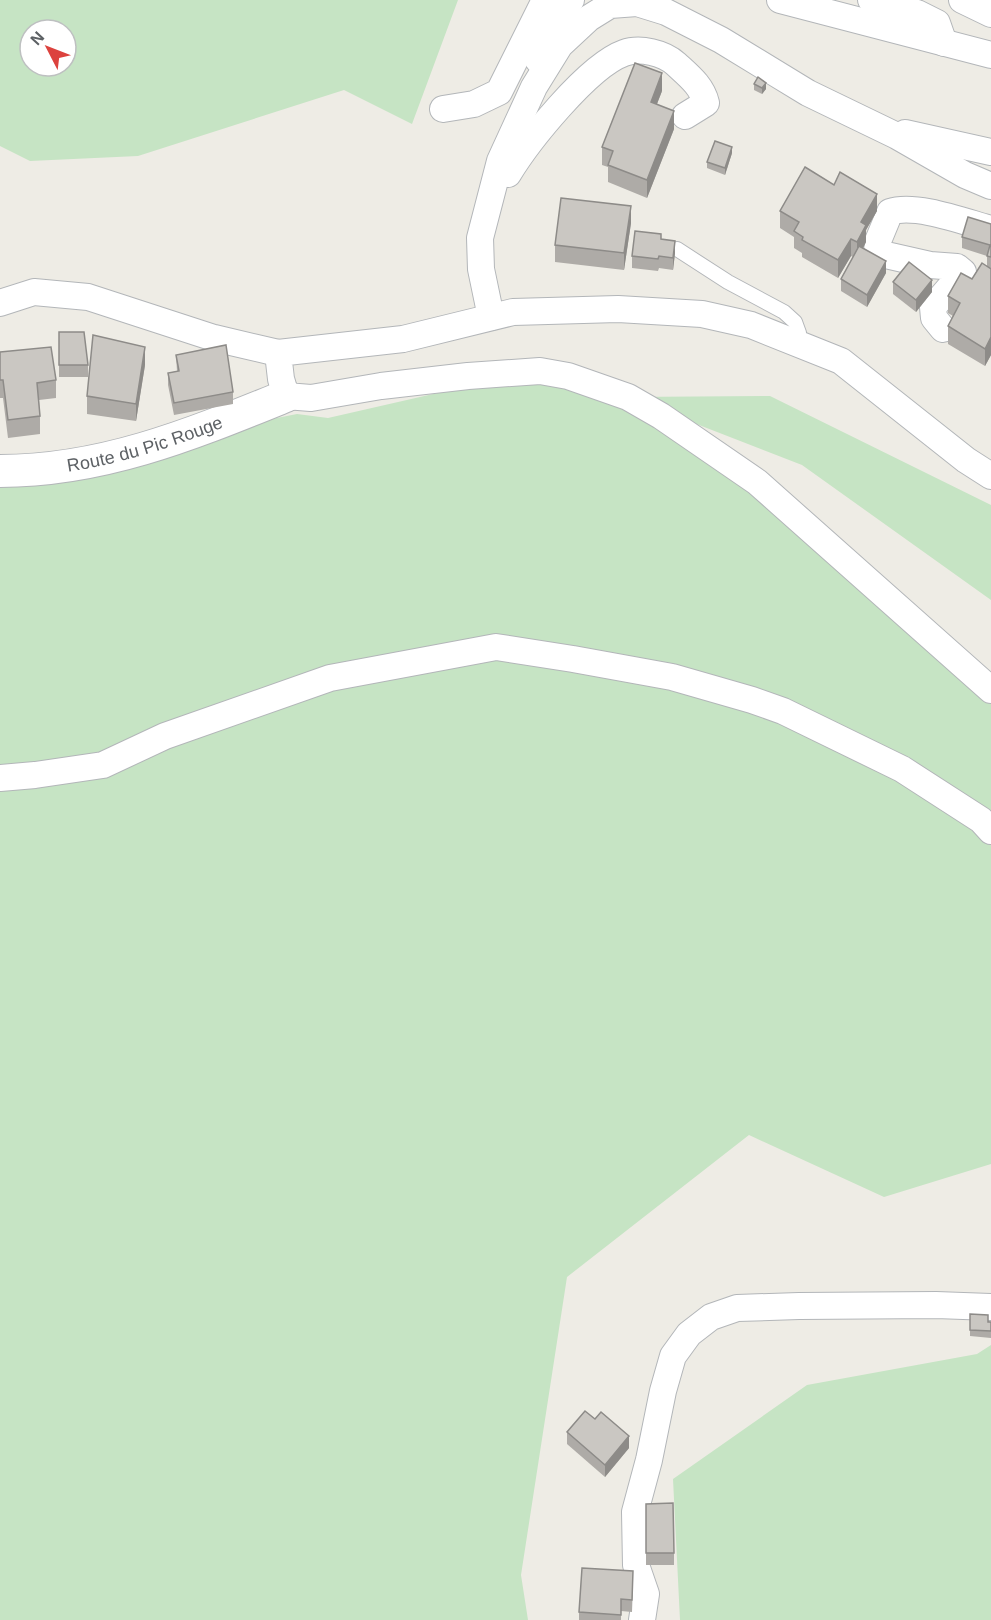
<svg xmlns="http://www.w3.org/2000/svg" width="991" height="1620" font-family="Arial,sans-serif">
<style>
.green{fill:#c6e4c4;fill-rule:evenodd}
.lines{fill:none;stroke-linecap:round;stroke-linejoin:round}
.service-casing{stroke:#b3b6b9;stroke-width:16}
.minor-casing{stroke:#b3b6b9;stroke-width:28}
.tertiary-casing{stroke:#b3b6b9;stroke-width:34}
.service{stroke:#fff;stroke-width:14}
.minor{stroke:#fff;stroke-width:26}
.tertiary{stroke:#fff;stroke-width:32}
.wall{fill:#aeaba7}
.shaded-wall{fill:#8d8b88}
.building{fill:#cac7c2;stroke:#8d8b88;stroke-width:1.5}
.labels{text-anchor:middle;stroke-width:4.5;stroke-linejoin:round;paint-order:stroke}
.street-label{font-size:18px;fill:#5d6165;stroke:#fff}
</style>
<rect width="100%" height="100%" fill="#eeece5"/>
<!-- green -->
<g class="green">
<path d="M0 0H458L412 124 344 90 138 156 30 161 0 146ZM30 30H66V66H30Z"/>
<path d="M490 381 601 383 755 485 991 689V1164L884 1197 749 1135 567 1277 521 1575 528 1620H0V481L216 430 297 414 328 418Z"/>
<path d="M770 396 991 505V600L802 465 627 397Z"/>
<path d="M991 1345V1620H680L673 1479 807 1385 977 1354Z"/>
</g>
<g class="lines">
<!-- service casing -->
<g class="service-casing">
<path id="service" d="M677 249 728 282 784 312 795 322 799 333 800 345"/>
</g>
<!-- minor casing -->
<g class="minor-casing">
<g id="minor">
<path d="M780 0 991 55"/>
<path d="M871 0 917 13 937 23 944 43"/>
<path d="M962 0 991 14"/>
<path d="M538 60 542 43 571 0"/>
<path d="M443 109 474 104 499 92 545 0"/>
<path d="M905 133 991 152"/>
<path d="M508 174C528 141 588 66 624 53 640 47 664 53 676 64 689 76 702 86 706 103L685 116"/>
<path d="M0 303 34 292 88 297 214 338 278 353"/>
<path d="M491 317 481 269 480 238 500 161 534 87 560 45 589 18 610 5 637 3 666 12 721 40 808 93 897 136 965 175 991 186"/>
<path d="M943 329 934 318 933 307 963 272 957 267 930 265 877 253 878 241 890 212C915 203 965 222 991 229"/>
<path d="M991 476 966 460 841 361 751 325 702 314 618 309 513 312 403 339 278 353 281 379 286 396 311 398 381 386 468 376 540 371 568 376 628 397 661 416 757 482 991 690"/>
<path d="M0 778 35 775 103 765 165 736 330 678 496 647 573 659 672 677 752 700 783 711 902 769 981 820 991 831"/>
<path d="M642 1620 646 1594 636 1565 635 1512 649 1460 663 1391 673 1356 689 1334 711 1317 737 1308 799 1306 936 1305 991 1307"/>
</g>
</g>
<!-- tertiary casing -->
<g class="tertiary-casing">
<g id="tertiary">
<path id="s1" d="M0 471C103 471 192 434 286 396"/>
</g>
</g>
<!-- service -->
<use href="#service" class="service"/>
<!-- minor -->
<use href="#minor" class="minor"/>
<!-- tertiary -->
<use href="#tertiary" class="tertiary"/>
</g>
<!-- wall -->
<g class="wall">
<path d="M754 84 766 89 762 94 754 90Z"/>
<path d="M662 91 657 104 674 129 647 198 608 182V167L602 165V147Z"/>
<path d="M732 153 725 175 707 168V162Z"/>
<path d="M780 211H877L866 230V242L863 248 886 273 867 307 841 291V279L853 257 851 256 838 278 802 257V253L794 248V237L780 228Z"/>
<path d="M631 223 624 270 555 262V245Z"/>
<path d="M991 224V355L985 366 948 344V326L953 316 948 313V296L972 279 987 267V256L962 248V237Z"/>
<path d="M661 240 675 253 673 270 659 268 658 271 632 268V256Z"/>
<path d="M893 282 932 292 916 312 893 294Z"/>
<path d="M59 332 88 365V377H59Z"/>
<path d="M0 352 56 380V398L39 400 40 416V434L8 438 3 398H0Z"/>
<path d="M176 355 233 392V404L174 415 168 385V373L177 371Z"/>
<path d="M145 365 136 421 87 414V396Z"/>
<path d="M970 1314 991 1322V1338L970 1336Z"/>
<path d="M567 1432 629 1448 605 1477 567 1444Z"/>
<path d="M646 1504 674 1553V1565H646Z"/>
<path d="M633 1583 632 1612 621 1611V1620H579V1612Z"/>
</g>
<!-- shaded-wall -->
<g class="shaded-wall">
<path d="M662 73V91L651 119V102Z"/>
<path d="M766 83V89L762 94V88Z"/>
<path d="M674 111V129L647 198V180Z"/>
<path d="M732 147V153L725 175V168Z"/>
<path d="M877 194V211L866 230V242L857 260V242L861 222Z"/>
<path d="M631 206V223L624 270V253Z"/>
<path d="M851 239V256L838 278V260Z"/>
<path d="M675 241V253L673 270V258Z"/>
<path d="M886 261V273L867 307V295Z"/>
<path d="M932 280V292L916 312V300Z"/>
<path d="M991 337V355L985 366V349Z"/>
<path d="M145 347V365L136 421V404Z"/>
<path d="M629 1436V1448L605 1477V1465Z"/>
</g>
<!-- building -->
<g class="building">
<path d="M635 63 662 73 651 102 674 111 647 180 608 165 613 151 602 147Z"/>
<path d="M758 77 766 83 762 88 754 84Z"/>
<path d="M715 141 732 147 725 168 707 162Z"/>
<path d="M805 167 834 185 840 172 877 194 861 222 866 225 857 242 851 239 838 260 802 240 803 237 794 231 799 222 780 211Z"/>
<path d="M561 198 631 206 624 253 555 245Z"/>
<path d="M968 217 991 224V257L987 256 990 245 962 237Z"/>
<path d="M635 231 661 234V239L675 241 673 258 659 256 658 259 632 256Z"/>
<path d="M859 246 886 261 867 295 841 279Z"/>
<path d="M909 262 932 280 916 300 893 282Z"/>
<path d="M982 263 991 269V337L985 349 948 326 960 303 948 296 961 273 972 279Z"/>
<path d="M59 332H84L88 365H59Z"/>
<path d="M93 335 145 347 136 404 87 396Z"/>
<path d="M226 345 233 392 174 403 168 373 179 371 176 355Z"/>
<path d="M51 347 56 380 37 383 40 416 8 420 3 380H0V352Z"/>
<path d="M970 1314 988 1315V1322H991V1331L970 1330Z"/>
<path d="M585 1411 595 1419 601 1412 629 1436 605 1465 567 1432Z"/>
<path d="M673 1503 674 1553H646V1504Z"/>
<path d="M582 1568 633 1571 632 1600 621 1599V1615L579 1612Z"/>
</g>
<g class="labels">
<!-- street labels -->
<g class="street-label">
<text dy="6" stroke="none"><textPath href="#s1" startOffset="148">Route du Pic Rouge</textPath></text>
</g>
</g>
<!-- north arrow -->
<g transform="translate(48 48) rotate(312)"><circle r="28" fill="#ffffff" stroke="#bec0c1" stroke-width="1.5"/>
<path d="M0-4.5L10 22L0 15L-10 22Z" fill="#dc423e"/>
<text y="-9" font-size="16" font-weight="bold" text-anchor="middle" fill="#5d6165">N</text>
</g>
</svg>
